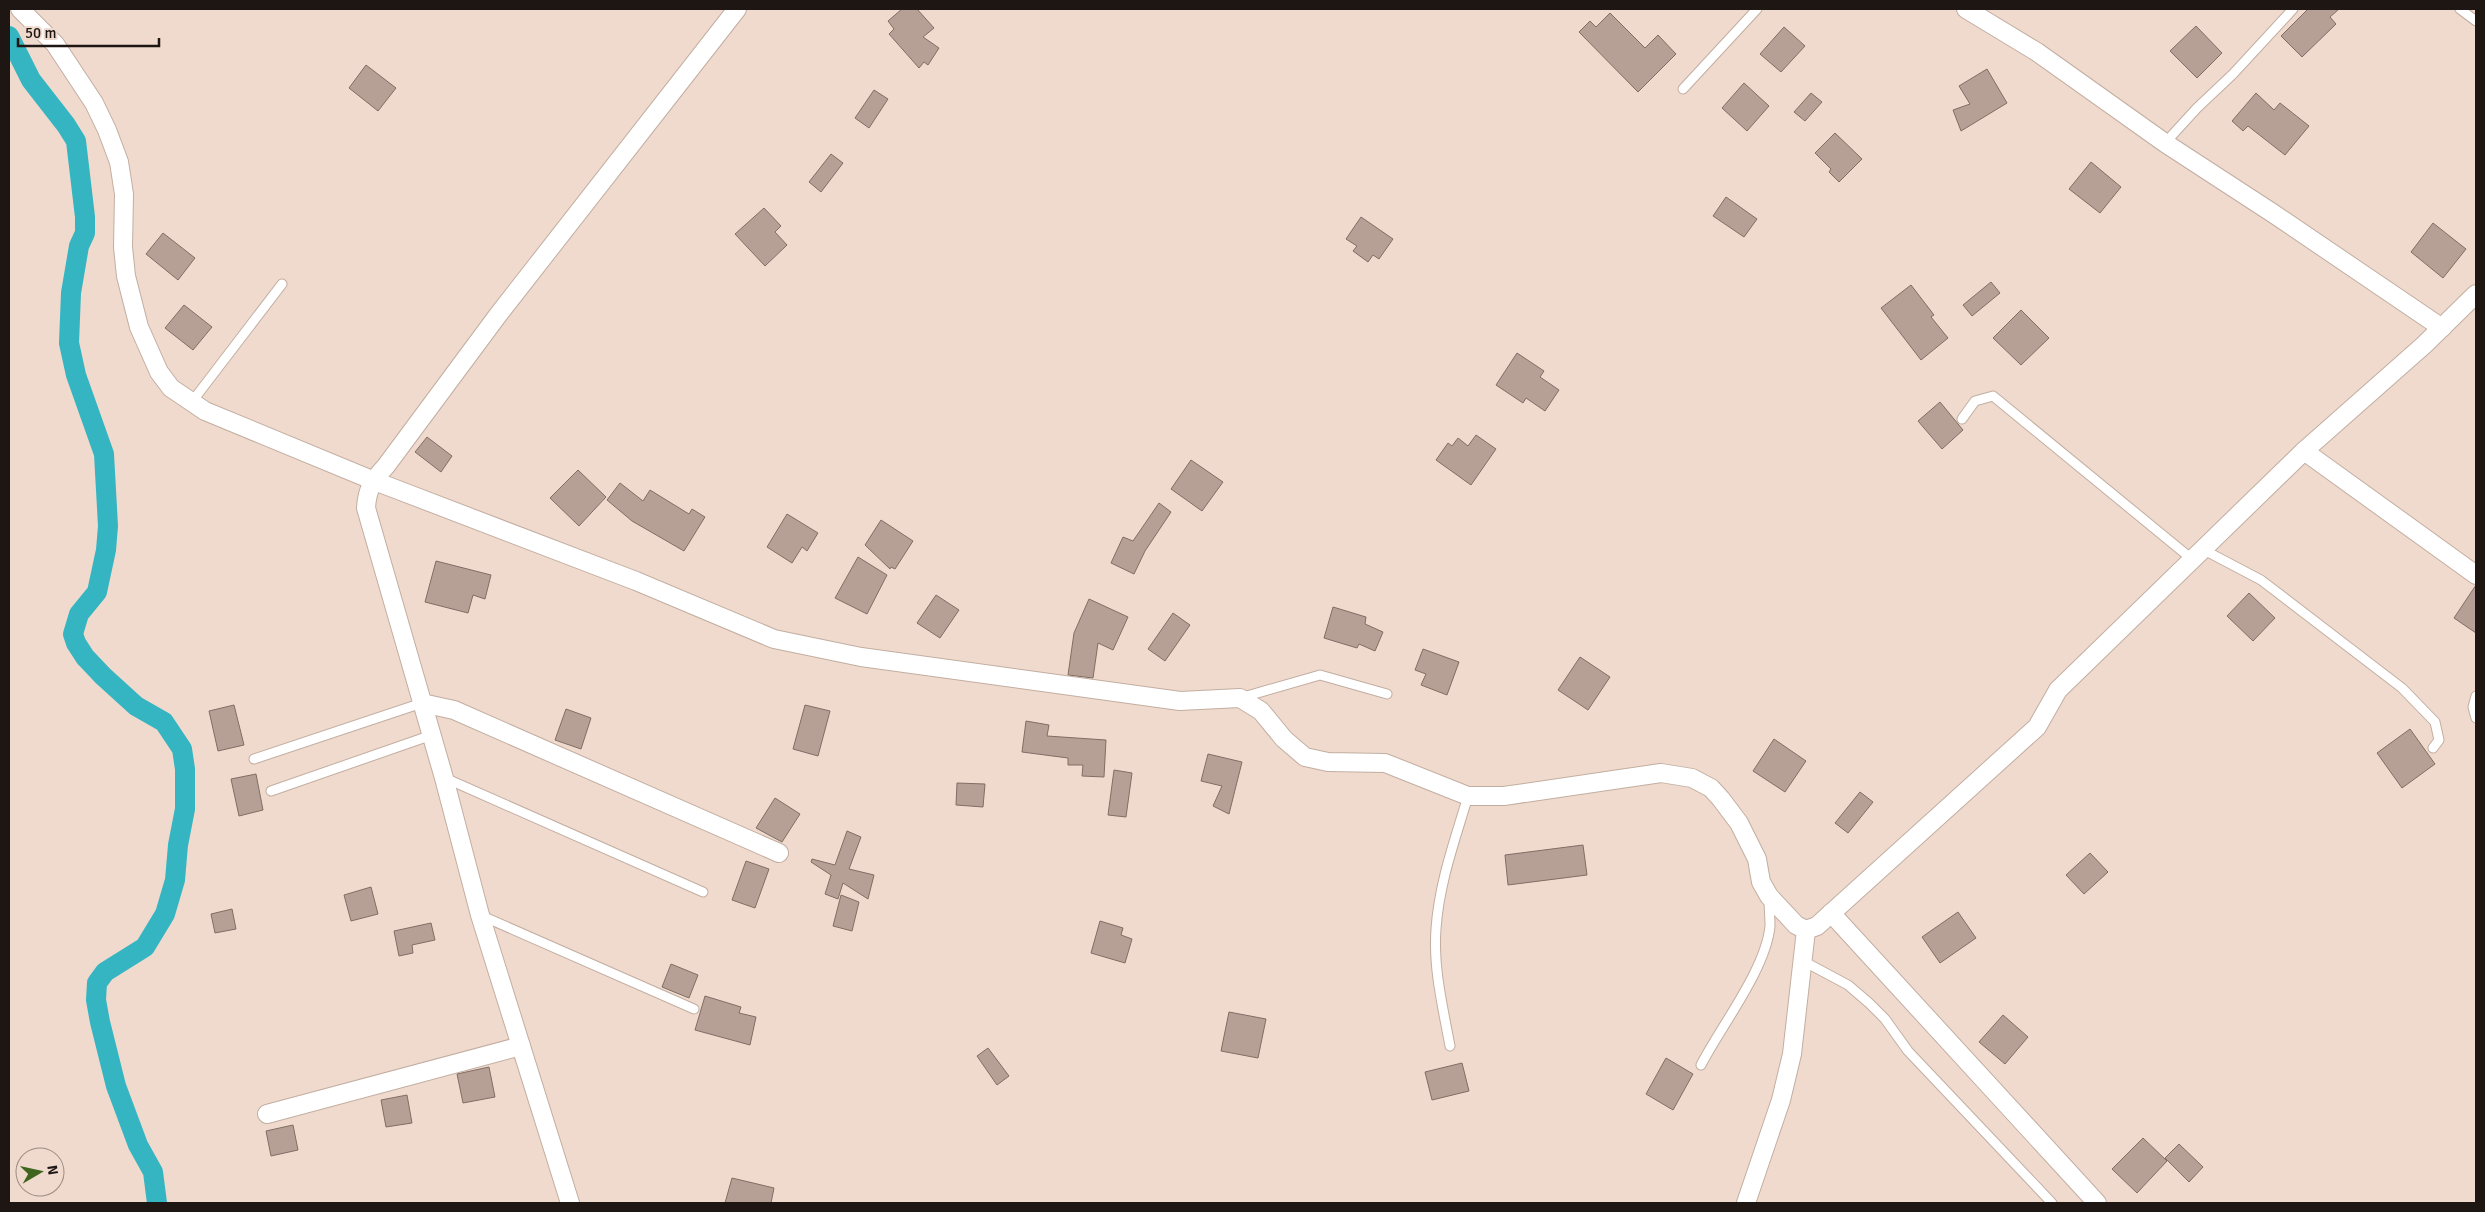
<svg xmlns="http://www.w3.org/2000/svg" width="2485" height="1212" font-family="Signika,sans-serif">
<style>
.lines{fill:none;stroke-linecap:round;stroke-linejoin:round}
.canal{stroke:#34b5c1;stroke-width:20}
.building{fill:#b6a096;stroke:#816d64}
.service-casing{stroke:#c2aea1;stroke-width:11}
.minor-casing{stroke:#c2aea1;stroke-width:20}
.service{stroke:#fff;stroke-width:9}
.minor{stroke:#fff;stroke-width:18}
</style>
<rect width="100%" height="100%" fill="#f0dace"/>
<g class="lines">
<!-- canal -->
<path class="canal" d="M9 36 31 80 66 125 76 141 85 217V233L79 246 71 293 69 343 76 375 104 454 108 526 106 550 97 592 79 614 73 634 76 643 85 657 103 676 136 706 164 722 182 749 185 769V809L178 845 175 880 165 914 145 947 105 972 97 983 96 1000 100 1022 116 1086 138 1145 153 1172 157 1203"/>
</g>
<!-- building -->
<g class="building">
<path d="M902 9H917L934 28 923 37 939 48 928 65 924 62 919 68 889 34 894 29 888 21Z"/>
<path d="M2308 9H2339L2330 17 2336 24 2302 57 2281 36Z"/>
<path d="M1610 13 1645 48 1658 35 1676 54 1638 92 1579 32 1590 21 1596 27Z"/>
<path d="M2196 26 2222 53 2197 78 2170 51Z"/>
<path d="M1784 27 1805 46 1781 72 1760 54Z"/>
<path d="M366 65 396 88 378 111 349 88Z"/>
<path d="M1987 69 2007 103 1961 131 1953 110 1970 104 1959 86Z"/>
<path d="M1744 83 1769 106 1747 131 1722 108Z"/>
<path d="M874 90 888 99 869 128 855 118Z"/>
<path d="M1811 93 1822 102 1805 121 1794 112Z"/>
<path d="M2256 93 2274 110 2280 103 2309 126 2285 155 2248 126 2243 131 2232 121Z"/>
<path d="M1835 133 1862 159 1839 182 1829 172 1831 169 1815 153Z"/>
<path d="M831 154 843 163 821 192 809 182Z"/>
<path d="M2091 162 2121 187 2100 213 2069 189Z"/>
<path d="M1726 197 1757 219 1744 237 1713 216Z"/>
<path d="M764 208 781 226 775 232 787 245 765 266 735 234Z"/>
<path d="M1361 217 1393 239 1379 259 1373 255 1368 262 1353 251 1357 246 1346 239Z"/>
<path d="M2433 223 2466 249 2443 278 2411 252Z"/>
<path d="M163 233 195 258 178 280 146 254Z"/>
<path d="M1991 282 2000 293 1972 316 1963 305Z"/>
<path d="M1911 285 1934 315 1931 317 1948 338 1921 360 1881 308Z"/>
<path d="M184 305 212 327 193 350 165 328Z"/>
<path d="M2021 310 2049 338 2021 365 1993 338Z"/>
<path d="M1517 353 1544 371 1540 377 1559 390 1545 411 1526 398 1523 403 1496 385Z"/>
<path d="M1940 402 1963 430 1942 449 1918 421Z"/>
<path d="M1476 435 1496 449 1471 485 1436 460 1448 443 1452 446 1458 438 1468 446Z"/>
<path d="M427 437 452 456 441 472 415 452Z"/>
<path d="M1191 460 1223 482 1202 511 1171 489Z"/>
<path d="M578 470 606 497 579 526 550 498Z"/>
<path d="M620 483 643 501 650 490 689 514 692 509 705 517 684 551 632 521 607 500Z"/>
<path d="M1159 503 1171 512 1145 551 1134 574 1111 563 1123 537 1133 541Z"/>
<path d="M787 514 818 533 807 551 802 547 792 563 767 547Z"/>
<path d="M881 520 913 541 895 569 891 567 890 569 865 545Z"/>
<path d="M858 557 887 575 867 614 835 598Z"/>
<path d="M436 561 491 575 485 599 473 595 468 613 425 602Z"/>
<path d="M2476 585V633L2454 618Z"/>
<path d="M2249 593 2275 618 2253 641 2227 616Z"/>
<path d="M936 595 959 610 940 638 917 623Z"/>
<path d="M1089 599 1128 617 1113 650 1098 643 1093 678 1068 675 1074 633Z"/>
<path d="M1333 607 1366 617 1365 624 1383 632 1375 651 1359 644 1357 648 1324 638Z"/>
<path d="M1173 613 1190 625 1165 661 1148 649Z"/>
<path d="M1423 649 1459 662 1447 695 1421 685 1426 674 1415 670Z"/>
<path d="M1580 657 1610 677 1588 710 1558 690Z"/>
<path d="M234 705 244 745 218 751 209 711Z"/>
<path d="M805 705 830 711 818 756 793 749Z"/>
<path d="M566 709 591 718 581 749 555 740Z"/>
<path d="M1026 721 1049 725 1047 736 1106 740 1104 777 1082 776 1083 765H1068V758L1022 752Z"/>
<path d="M2410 729 2435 764 2402 788 2377 753Z"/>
<path d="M1774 739 1806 761 1785 792 1753 771Z"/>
<path d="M1208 754 1242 762 1229 814 1213 806 1222 786 1201 781Z"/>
<path d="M1114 770 1132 773 1126 817 1108 815Z"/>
<path d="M256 774 263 810 239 816 231 779Z"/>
<path d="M957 783 985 784 983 807 956 805Z"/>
<path d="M1860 792 1873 802 1848 833 1835 823Z"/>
<path d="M775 798 800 814 782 842 756 828Z"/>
<path d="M847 831 861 837 849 869 874 875 868 899 843 883 838 899 825 894 831 875 811 862 812 859 835 865Z"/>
<path d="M1583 845 1587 875 1508 885 1505 855Z"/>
<path d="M2090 853 2108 872 2084 894 2066 875Z"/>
<path d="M746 861 769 869 755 908 732 900Z"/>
<path d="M371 887 378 914 351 921 344 895Z"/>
<path d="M841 895 859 902 852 931 833 926Z"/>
<path d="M232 909 236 929 215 933 211 914Z"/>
<path d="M1958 912 1976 938 1940 963 1922 937Z"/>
<path d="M1100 921 1123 928 1121 935 1132 939 1125 963 1091 953Z"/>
<path d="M431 923 435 940 412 945 413 953 399 956 394 931Z"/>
<path d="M671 964 698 975 689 998 662 987Z"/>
<path d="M705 996 741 1007 739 1013 756 1017 750 1045 695 1030Z"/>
<path d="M1229 1012 1266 1019 1258 1058 1221 1051Z"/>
<path d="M2003 1015 2028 1037 2005 1064 1979 1042Z"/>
<path d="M988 1048 1009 1076 997 1085 977 1056Z"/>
<path d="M1666 1058 1693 1074 1673 1110 1646 1094Z"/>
<path d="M1462 1063 1469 1091 1432 1100 1425 1072Z"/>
<path d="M489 1067 495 1097 463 1103 457 1074Z"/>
<path d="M407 1095 412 1123 386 1127 381 1100Z"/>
<path d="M293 1125 298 1150 271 1156 266 1131Z"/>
<path d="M2143 1138 2167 1161 2137 1193 2112 1169Z"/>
<path d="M2179 1144 2203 1167 2189 1182 2165 1158Z"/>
<path d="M732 1178 774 1188 771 1203H725Z"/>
</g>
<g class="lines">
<!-- service casing -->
<g class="service-casing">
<g id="service">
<path d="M2460 9 2476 21"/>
<path d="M1683 89 1757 9"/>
<path d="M2165 143 2197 108 2233 74 2293 9"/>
<path d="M191 403 282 284"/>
<path d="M1962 419 1975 401 1993 396 2193 560"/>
<path d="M2204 550 2261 580 2402 688 2435 722 2439 740 2433 748"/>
<path d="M2476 696 2473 707 2476 718"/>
<path d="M1240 698 1320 675 1387 694"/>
<path d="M254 759 422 703"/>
<path d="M445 778 703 892"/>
<path d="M271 791 432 735"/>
<path d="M480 915 694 1009"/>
<path d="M1803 961 1848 985 1869 1003 1885 1019 1908 1051 2052 1203"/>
<path d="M1450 1046C1443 1008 1433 968 1436 929 1439 883 1455 840 1468 796"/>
<path d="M1701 1065C1721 1026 1766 969 1770 926 1770 917 1769 907 1769 898"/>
</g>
</g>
<!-- minor casing -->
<g class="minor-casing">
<g id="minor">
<path d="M20 9 55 44 94 103 107 130 119 162 124 194 123 247 126 276 139 327 159 372 171 388 205 411 372 480 636 581 774 639 861 657 1180 701 1240 698 1261 711 1284 739 1305 757 1328 762 1385 763 1468 796H1504L1661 773 1692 778 1711 788 1721 799 1739 823 1757 859 1761 882 1769 896 1796 925 1806 930 1817 926 2037 727 2058 690 2304 451 2424 345 2476 294"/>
<path d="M1966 9 2037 52 2165 143 2274 214 2442 328"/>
<path d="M2304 451 2476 575"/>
<path d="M422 703 454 710 779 853"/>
<path d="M1831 913 2097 1203"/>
<path d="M267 1114 521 1046"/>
<path d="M570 1203 480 915 444 778 366 508C367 489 373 480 386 466L498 315 737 9"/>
<path d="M1746 1203 1781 1100 1792 1054 1806 930"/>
</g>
</g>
<!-- service -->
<use href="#service" class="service"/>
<!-- minor -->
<use href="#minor" class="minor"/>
</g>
<!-- border -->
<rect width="2485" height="1212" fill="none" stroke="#1e1612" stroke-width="20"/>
<!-- north arrow -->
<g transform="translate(40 1172) rotate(81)"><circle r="24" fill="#f0dace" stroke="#9c8c83"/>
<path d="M0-4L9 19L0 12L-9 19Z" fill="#3f651f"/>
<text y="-8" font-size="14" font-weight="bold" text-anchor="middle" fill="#1e1612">N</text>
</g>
<!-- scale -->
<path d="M18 38v8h141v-8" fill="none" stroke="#1e1612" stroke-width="2.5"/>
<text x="25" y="38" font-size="15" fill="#1e1612" stroke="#f0dace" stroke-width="4" paint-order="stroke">50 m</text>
</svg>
